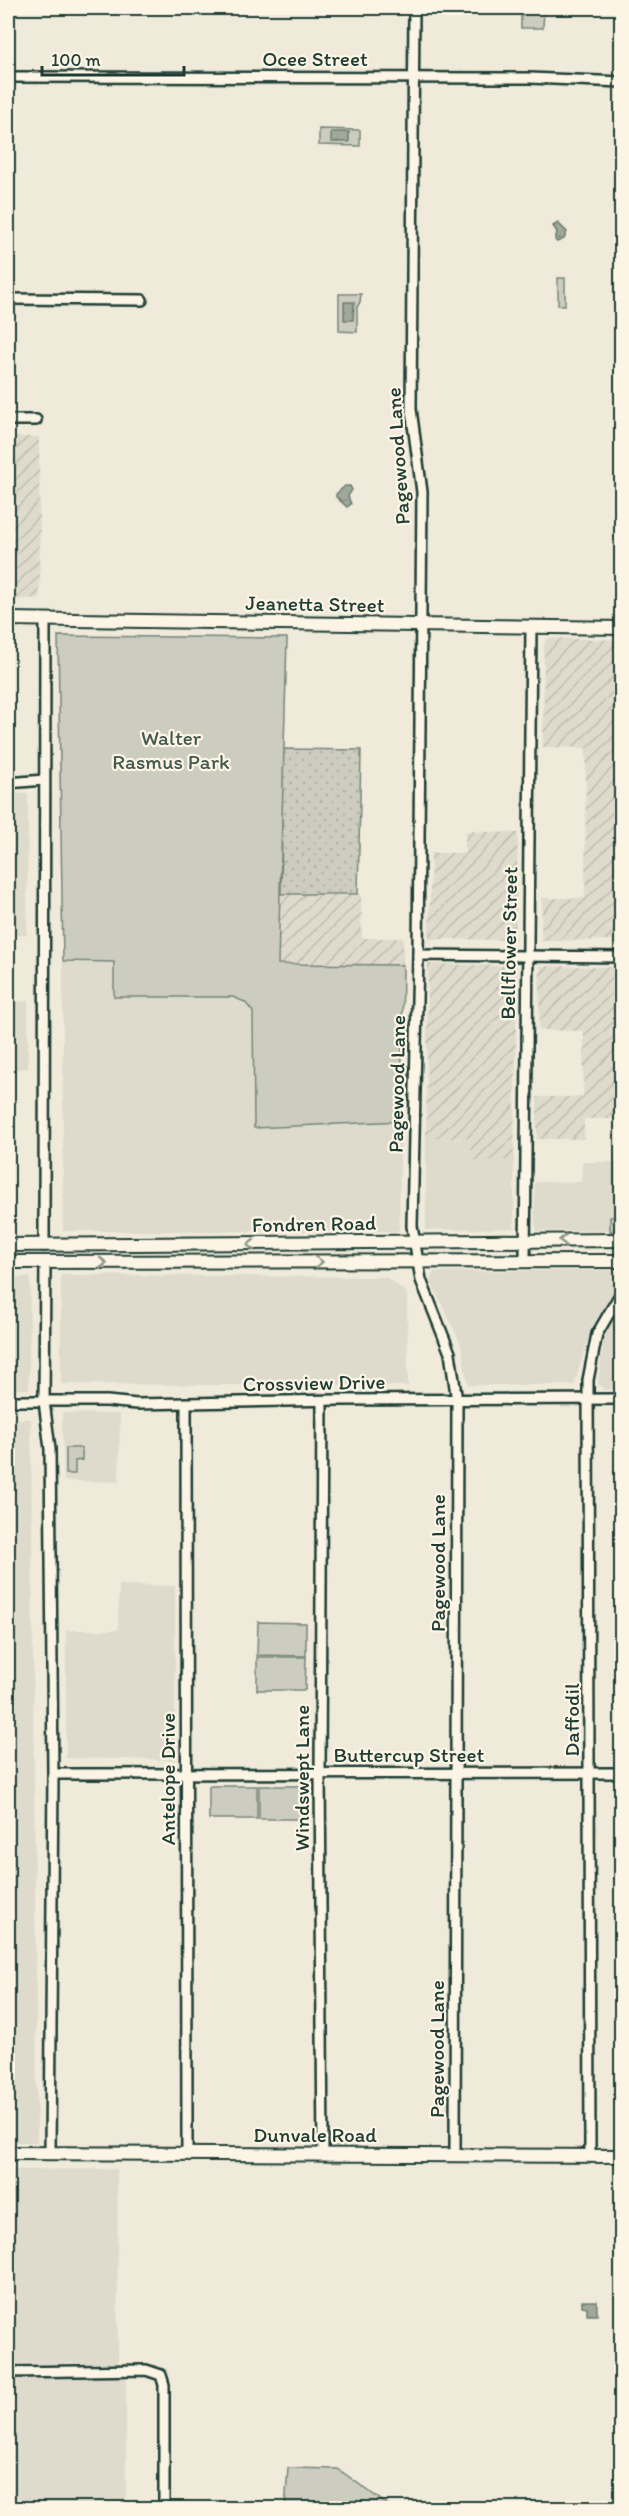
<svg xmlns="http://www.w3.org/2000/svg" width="629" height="2516" font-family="Itim,sans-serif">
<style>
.built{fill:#dedbcc}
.industrial{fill:url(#industrial-furrows)}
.grass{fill:url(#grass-dots);stroke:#76857a;stroke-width:1.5}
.park{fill:#cccdbf;stroke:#76857a;stroke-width:1.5}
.water{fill:url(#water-ripples);stroke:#6c7d71;stroke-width:1.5}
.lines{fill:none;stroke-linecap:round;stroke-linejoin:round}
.street-casing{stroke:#1f3d34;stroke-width:14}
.secondary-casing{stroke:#1f3d34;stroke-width:16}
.street{stroke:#fcf5e5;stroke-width:9}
.secondary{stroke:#fcf5e5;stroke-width:12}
.oneway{stroke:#8e998c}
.labels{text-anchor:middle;stroke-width:4.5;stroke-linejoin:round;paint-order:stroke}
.street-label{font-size:21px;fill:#1f3d34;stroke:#fcf5e5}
.park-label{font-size:21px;fill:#425a50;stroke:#fcf5e5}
</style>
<defs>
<pattern id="industrial-furrows" width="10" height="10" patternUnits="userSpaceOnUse" patternTransform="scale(1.5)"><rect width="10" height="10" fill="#dedbcc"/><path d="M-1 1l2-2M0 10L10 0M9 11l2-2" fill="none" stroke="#bebdb0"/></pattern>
<pattern id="grass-dots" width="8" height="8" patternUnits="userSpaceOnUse" patternTransform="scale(1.5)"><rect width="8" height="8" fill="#cccdbf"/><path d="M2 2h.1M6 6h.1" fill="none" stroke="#afb1a5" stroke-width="1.8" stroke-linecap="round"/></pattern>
<pattern id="water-ripples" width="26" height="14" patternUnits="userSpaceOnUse" patternTransform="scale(1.5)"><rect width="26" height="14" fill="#9fa89a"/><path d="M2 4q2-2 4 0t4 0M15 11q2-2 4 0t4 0" fill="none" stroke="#818a7e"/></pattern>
</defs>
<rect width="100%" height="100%" fill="#efeada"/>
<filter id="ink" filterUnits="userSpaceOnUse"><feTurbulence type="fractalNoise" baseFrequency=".0167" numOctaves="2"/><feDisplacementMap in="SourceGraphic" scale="12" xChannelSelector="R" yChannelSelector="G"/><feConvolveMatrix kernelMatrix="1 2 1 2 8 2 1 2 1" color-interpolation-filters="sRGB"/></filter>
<g filter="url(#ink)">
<!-- built -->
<g class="built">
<path d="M28 793 27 935H8V795Z"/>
<path d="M63 961 403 965 399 1231H63Z"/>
<path d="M28 1001V1068L8 1070V1003Z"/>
<path d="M426 1138 471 1139V1160H514V1228L426 1230Z"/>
<path d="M582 1162H621V1230L537 1231 535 1223V1182H581Z"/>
<path d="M615 1270 621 1278 592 1327 574 1385H468L461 1344 430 1280 434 1272Z"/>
<path d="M61 1275 386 1277 407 1293 408 1386 61 1384Z"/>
<path d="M8 1277H30L29 1389H8Z"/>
<path d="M621 1307V1389L604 1390 598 1383 604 1336Z"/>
<path d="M62 1413 120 1414 119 1482 64 1481Z"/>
<path d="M8 1419H31L37 2142H8Z"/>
<path d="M119 1585 175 1586V1760L66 1758V1630H118Z"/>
<path d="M117 2169 118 2363 8 2364V2170Z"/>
<path d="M126 2377V2508H8V2378Z"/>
</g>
<!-- industrial -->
<g class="industrial">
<path d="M8 437H39L40 598 8 600Z"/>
<path d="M548 638 621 640V940L541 941 542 898H585L586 748 543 747 544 645Z"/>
<path d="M465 831 518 833 515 940 429 939 431 853H465Z"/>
<path d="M279 894 361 895 362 938H403V965L278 964Z"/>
<path d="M428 964 517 966 514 1160H471V1139L426 1138Z"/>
<path d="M540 966 621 967V1119H584V1139H537V1097H583L584 1031 539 1030Z"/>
</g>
<!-- grass -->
<path class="grass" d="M283 749 361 750 358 894H281Z"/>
<!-- park -->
<g class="park">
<path d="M521 8H544L543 28H521Z"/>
<path d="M319 129 360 130V146L319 145Z"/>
<rect x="558" y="278" width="7" height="27"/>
<path d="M339 294H361L360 302 357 307V332L339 331Z"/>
<path d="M58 636 287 638 278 964 403 965 401 1121 254 1128 253 1012 245 1002 233 997H114V962L63 961Z"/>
<rect x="610" y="1217" width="11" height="14"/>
<path d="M66 1448H82V1460L75 1461V1474H66Z"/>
<path d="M258 1622 306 1623V1656L257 1655Z"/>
<path d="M257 1657H306L305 1690H257Z"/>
<rect x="209" y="1786" width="48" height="33"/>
<path d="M259 1786H308L307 1819H259Z"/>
<path d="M288 2468 338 2469 392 2508H285Z"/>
</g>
<!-- water -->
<g class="water">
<rect x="331" y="132" width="18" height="10"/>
<path d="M558 223 567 232 564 239 557 242 555 240 557 232 553 226Z"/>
<path d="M344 302H354L353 320H344Z"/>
<path d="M345 486H350L352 490 348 496 351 504 347 507 336 497V494Z"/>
<path d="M582 2301H597V2315H587V2307L582 2306Z"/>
</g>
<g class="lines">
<!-- street casing -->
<g class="street-casing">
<g id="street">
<path d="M414 8 411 409 422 492 418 955 412 1226 421 1280 450 1353 457 1401 455 2155"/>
<path d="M8 77 530 78 622 82"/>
<path d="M8 299 142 300"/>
<path d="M8 420H36"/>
<path d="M8 783 44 780"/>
<path d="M418 955 622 957"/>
<path d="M44 1246 45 619"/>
<path d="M525 1261 531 626"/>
<path d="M45 1263 44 1401 50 1449 53 1774 50 2153"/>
<path d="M8 1401H107L137 1404 338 1400 622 1399"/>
<path d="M322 1401 320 1774 323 2155"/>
<path d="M186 1404 187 2154"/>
<path d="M53 1774 622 1773"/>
<path d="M590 2156 588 1380 597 1334 622 1291"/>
<path d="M8 2372 146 2370 161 2375 164 2385V2508"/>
</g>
</g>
<!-- secondary casing -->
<g class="secondary-casing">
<g id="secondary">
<path d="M8 619 622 628"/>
<path d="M8 1245 622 1240"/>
<path d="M8 1262 622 1261"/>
<path d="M8 2153 622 2156"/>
</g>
</g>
<!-- street -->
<use href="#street" class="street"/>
<!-- secondary -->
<use href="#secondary" class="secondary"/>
</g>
<!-- one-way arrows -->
<defs><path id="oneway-chevron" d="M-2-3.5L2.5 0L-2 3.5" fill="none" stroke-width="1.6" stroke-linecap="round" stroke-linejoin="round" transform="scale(1.5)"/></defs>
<g class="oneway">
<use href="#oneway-chevron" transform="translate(563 1240) rotate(180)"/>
<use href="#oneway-chevron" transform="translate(251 1245) rotate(180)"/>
<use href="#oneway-chevron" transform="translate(319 1262) rotate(-1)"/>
<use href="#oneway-chevron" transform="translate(103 1263)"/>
</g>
</g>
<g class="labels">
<!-- street labels -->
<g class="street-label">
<text x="315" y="66">Ocee Street</text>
<text transform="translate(398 456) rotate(-94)" y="7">Pagewood Lane</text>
<text transform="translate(315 604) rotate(1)" y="7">Jeanetta Street</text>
<text transform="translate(509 943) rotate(-89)" y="7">Bellflower Street</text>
<text transform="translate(397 1084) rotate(-89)" y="7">Pagewood Lane</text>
<text transform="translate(314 1224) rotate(-1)" y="7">Fondren Road</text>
<text transform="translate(314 1383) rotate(-1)" y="7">Crossview Drive</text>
<text transform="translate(438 1563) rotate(-90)" y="7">Pagewood Lane</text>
<text transform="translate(572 1720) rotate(-90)" y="7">Daffodil</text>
<text x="409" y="1762">Buttercup Street</text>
<text transform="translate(302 1778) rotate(-90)" y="7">Windswept Lane</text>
<text transform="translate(168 1779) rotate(-90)" y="7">Antelope Drive</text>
<text transform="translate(437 2049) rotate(-90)" y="7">Pagewood Lane</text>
<text x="315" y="2142">Dunvale Road</text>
</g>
<!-- park labels -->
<g class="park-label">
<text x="171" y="745">Walter<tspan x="171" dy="24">Rasmus Park</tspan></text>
</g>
</g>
<!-- margin -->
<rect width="629" height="2516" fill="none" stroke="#fcf5e5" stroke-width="30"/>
<rect x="15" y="15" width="599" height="2486" fill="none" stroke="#1f3d34" stroke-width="2" filter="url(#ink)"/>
<!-- scale -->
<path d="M42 66v9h142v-9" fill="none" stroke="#1f3d34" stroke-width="3"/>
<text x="51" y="66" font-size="18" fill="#1f3d34" stroke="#fcf5e5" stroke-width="4.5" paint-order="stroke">100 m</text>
</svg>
